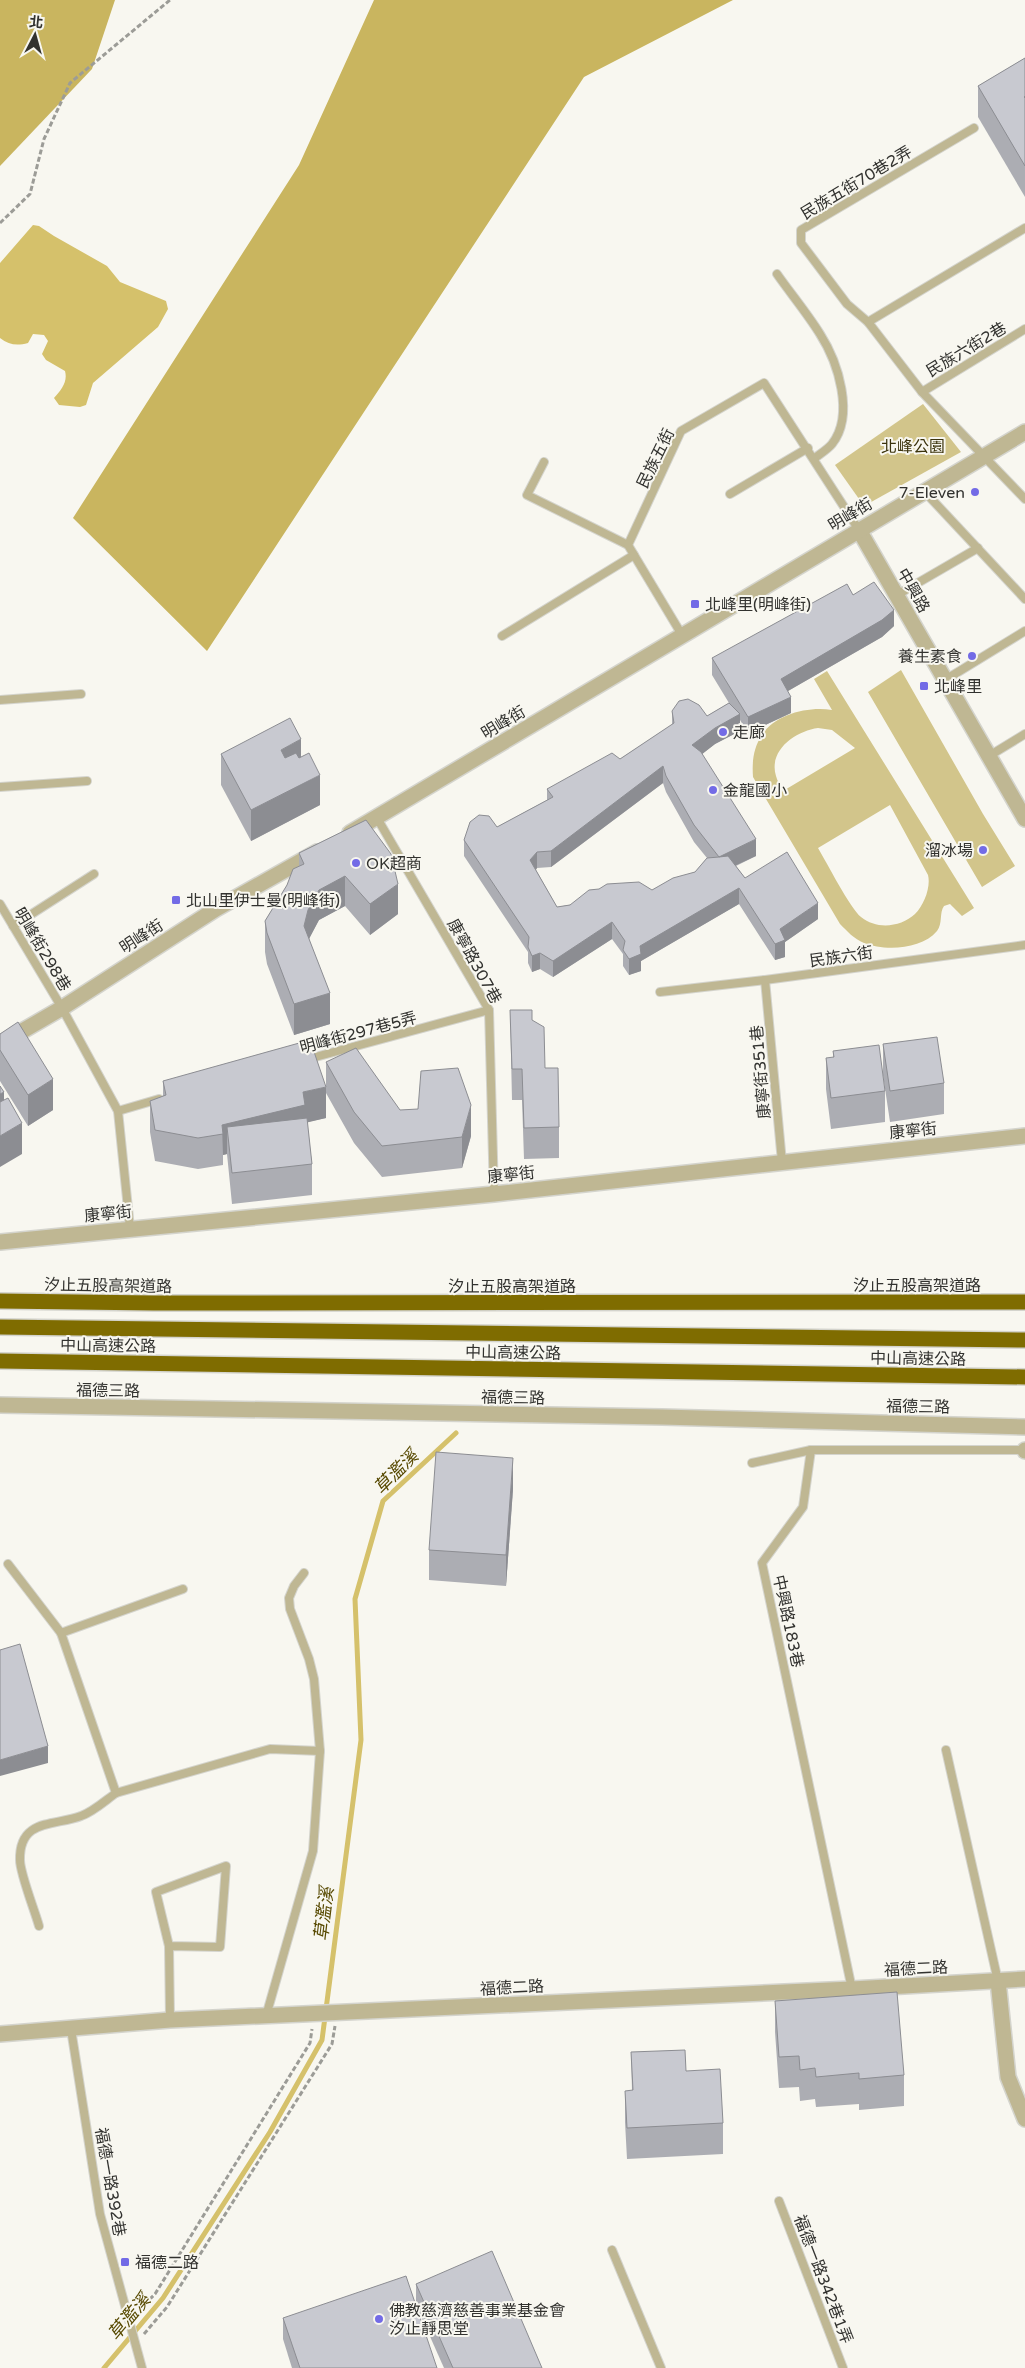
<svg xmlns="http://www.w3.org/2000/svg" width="1025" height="2368" font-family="'Varela Round','Noto Sans TC',sans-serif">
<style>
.green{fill:#d2c58b;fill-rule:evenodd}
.forest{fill:#c9b55f}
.water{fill:#d5c16b}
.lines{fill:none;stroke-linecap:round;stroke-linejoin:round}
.stream{stroke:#d5c16b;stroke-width:5}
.service-casing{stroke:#d4d4cd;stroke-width:10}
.minor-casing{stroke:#d4d4cd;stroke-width:18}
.tertiary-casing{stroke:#d4d4cd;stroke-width:18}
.motorway-casing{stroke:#d4d4cd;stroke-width:18}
.path{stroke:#9c9c97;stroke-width:3;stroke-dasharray:5 2.5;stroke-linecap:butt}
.service{stroke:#bfb793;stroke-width:8}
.minor{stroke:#bfb793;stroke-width:15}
.tertiary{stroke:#bfb793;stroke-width:15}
.motorway{stroke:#7f6c00;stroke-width:15}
.wall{fill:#acadb3;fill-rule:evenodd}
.shaded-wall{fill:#8c8d92}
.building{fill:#c8c9d0;stroke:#8c8d92}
.poi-dot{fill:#736be6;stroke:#f8f7f0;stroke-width:2}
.labels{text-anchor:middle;stroke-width:4;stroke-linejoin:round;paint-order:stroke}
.street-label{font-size:16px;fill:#32322f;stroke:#f8f7f0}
.park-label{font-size:16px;fill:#3b330c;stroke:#f8f7f0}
.poi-label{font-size:16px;fill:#32322f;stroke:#f8f7f0;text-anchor:start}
.water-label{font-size:18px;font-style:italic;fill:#574900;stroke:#f8f7f0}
</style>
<rect width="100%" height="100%" fill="#f8f7f0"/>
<!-- green -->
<g class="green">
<path d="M923 404 961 452 864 506 835 465Z"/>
<path d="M901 670 983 814 1015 866 982 887 868 692Z"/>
<path d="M827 671 974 908 962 916 950 904 944 906C939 913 943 923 937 931 921 950 884 951 864 943 854 939 847 931 840 924L753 777C752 763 753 748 762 735 775 714 809 706 832 710L814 679ZM818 728 832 730 855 748 783 791C781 786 777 781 776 776 768 750 796 731 818 728ZM890 805 928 875C931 887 924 905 915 914 901 927 877 930 861 917 850 908 827 863 818 848Z"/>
</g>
<!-- forest -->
<g class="forest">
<path d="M0 0H115L92 69 0 166Z"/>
<path d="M374 0H733L584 77 207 651 73 518 299 165Z"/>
</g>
<!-- water -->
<path class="water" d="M33 225 39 226 54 236 107 266 120 282 166 301 168 309 158 327 93 383 86 405 80 407 59 405 54 398C61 390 68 382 65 371L46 360 42 354 48 341 44 335 33 334 28 343C17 346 9 345 0 338V263Z"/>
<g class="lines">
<!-- stream -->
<path class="stream" d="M104 2368 163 2298 270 2132 322 2040 361 1740 355 1599 383 1501 456 1433"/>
<!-- service casing -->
<g class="service-casing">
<g id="service">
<path d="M974 128 801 230V243L847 304 868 322 922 392 1025 499"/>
<path d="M777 274C791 294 807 313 820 334 838 362 855 415 832 444 828 449 820 454 815 458"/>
<path d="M868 322 1025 228"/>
<path d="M922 392 1025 329"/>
<path d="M544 462 527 495 628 545"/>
<path d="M924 491 1025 599"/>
<path d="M730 494 808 448"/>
<path d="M897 595 978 548"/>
<path d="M682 635 628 545 681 431 764 383 859 530"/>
<path d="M502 636 634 555"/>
<path d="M945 680 1025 631"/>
<path d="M0 700 81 694"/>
<path d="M989 756 1025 734"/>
<path d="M0 787 87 781"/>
<path d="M377 818 489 1010 494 1194"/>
<path d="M0 904 62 1008 118 1111 130 1228"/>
<path d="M13 926 94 874"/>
<path d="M765 980 782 1162"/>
<path d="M660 992 765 980 1025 945"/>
<path d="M308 1059 489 1010"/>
<path d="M118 1111 159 1099"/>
<path d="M752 1463 811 1450"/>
<path d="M8 1564 61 1633"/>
<path d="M183 1589 61 1633 116 1793 270 1749 320 1751"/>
<path d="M946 1750 998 1981"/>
<path d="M39 1926C35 1911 20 1874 20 1860 19 1818 55 1826 81 1816 93 1812 106 1800 116 1793"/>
<path d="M169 1946 220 1947 226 1866 156 1892 169 1946 170 2020"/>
<path d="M852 1989 762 1563 803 1507 811 1450H1025"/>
<path d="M266 2016 313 1851 320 1751 314 1679 309 1659 290 1609 289 1598 294 1586 304 1573"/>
<path d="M71 2029 100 2214 142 2368"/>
<path d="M779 2201 843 2368"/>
<path d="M612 2250 661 2368"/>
</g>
</g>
<!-- minor casing -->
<g class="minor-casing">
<g id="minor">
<path d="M1025 1450V1451"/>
<path d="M998 1981 1008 2077 1025 2119"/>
</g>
</g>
<!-- tertiary casing -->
<g class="tertiary-casing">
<g id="tertiary">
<path d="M859 530 1025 819"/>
<path d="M350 833 1025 432"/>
<path d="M0 1044 62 1008 216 909 317 852"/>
<path d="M0 1242 494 1194 1025 1136"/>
<path d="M0 1405 662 1417 1025 1427"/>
<path d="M0 2034 170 2020 852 1989 1025 1979"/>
</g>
</g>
<!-- motorway casing -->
<g class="motorway-casing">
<g id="motorway">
<path d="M0 1301 154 1303 1025 1302"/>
<path d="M0 1327 1025 1340"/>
<path d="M0 1361 1025 1377"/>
</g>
</g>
<!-- path -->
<g class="path">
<path d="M0 223 30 194 44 139 70 83 170 0"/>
<path d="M139 2310 155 2294 310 2043 312 2029"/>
<path d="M144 2334 167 2307 332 2044 335 2026"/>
</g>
<!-- service -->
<use href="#service" class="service"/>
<!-- minor -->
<use href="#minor" class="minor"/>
<!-- tertiary -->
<use href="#tertiary" class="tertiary"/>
<!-- motorway -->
<use href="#motorway" class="motorway"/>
</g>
<!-- wall -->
<g class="wall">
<path d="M1025 58V197L978 117V86Z"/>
<path d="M853 595 894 626 882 637 788 691 791 713 748 733 740 720V731L715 744 702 754 756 856 736 866 745 878 818 919 785 942V957L775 960 739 904 641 961V971L629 975 623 966V954L612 939 553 977 540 969 532 972 528 963V952L464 856V840L497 827 547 800V789L620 759 672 725V711L707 716 729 703 712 675V658ZM663 783 666 792 694 842 707 858 695 872 652 890 557 907 536 870 537 868 551 867Z"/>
<path d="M221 754 301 757 320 805 251 841 221 785Z"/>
<path d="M366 820 398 914 370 935 345 906 319 920 309 938 330 1024 294 1035 267 964 265 952V921L299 866V853Z"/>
<path d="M510 1010 532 1020 559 1127V1158L524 1159 522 1100H512Z"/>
<path d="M0 1034 53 1110 28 1126 0 1081Z"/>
<path d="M883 1044 944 1083V1114L890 1122 883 1075Z"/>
<path d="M833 1051 885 1091V1122L831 1129 826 1089V1058H833Z"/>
<path d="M326 1062 400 1110 471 1136 462 1168 382 1177 354 1143 326 1093Z"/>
<path d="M163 1081 326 1118 307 1122 312 1164V1195L232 1204 227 1154 223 1155V1165L198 1169 155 1161 150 1132V1101L163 1096Z"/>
<path d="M513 1489 506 1586 429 1580V1550Z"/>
<path d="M775 2001 904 2075V2106L859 2110V2104L816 2107 815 2099 800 2101 799 2087 779 2088 775 2032Z"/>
<path d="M631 2052 686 2071 723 2123V2154L627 2159 625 2122V2091H632Z"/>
<path d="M416 2284 542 2368H444L416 2305Z"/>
<path d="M283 2318 437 2368H292L283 2339Z"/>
</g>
<!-- shaded-wall -->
<g class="shaded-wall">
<path d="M894 610V626L882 637 781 695V679Z"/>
<path d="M791 697V713L748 733V717Z"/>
<path d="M740 714V731L715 744 692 762V745L715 728Z"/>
<path d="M301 739V770L281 781V750Z"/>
<path d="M663 766V783L551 867V851Z"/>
<path d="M320 775V805L251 841V810Z"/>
<path d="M756 839V856L719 873V857Z"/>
<path d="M537 852V868L530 877V860Z"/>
<path d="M345 876V906L319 920 308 941 304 926 308 910 319 890Z"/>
<path d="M398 884V914L370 935V904Z"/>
<path d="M739 888V904L641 961V971L629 975V959L640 946Z"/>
<path d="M818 903V919L785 942V957L775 960V944L780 929Z"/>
<path d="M612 922V939L553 977V961Z"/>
<path d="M540 953V969L532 972V956Z"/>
<path d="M330 993V1024L294 1035V1004Z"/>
<path d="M53 1079V1110L28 1126V1095Z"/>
<path d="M326 1087V1118L305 1123 227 1127V1154L223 1155 222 1125 303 1092Z"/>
<path d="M4 1092V1123L0 1125V1094Z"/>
<path d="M471 1105V1136L462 1168V1137Z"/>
<path d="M22 1123V1154L0 1167V1136Z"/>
<path d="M513 1458V1489L506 1586V1555Z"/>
<path d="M48 1746V1763L0 1776V1760Z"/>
</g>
<!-- building -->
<g class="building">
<path d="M1025 58V96L1024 97 1025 98V166L978 86Z"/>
<path d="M874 582 894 610 882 620 781 679 791 697 748 717 712 658 847 584 853 595Z"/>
<path d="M688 699 699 705 707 716 729 703 740 714 715 728 692 745 701 752 756 839 719 857 694 825 666 776 663 766 551 851 537 852 530 860 557 907 570 905 589 890 599 889 607 884 639 882 652 890 673 878 695 872 707 858 719 857 728 856 745 878 787 852 818 903 780 929 785 940 775 944 739 888 640 946 641 954 629 959 623 950 625 941 612 922 553 961 540 953 532 956 528 947 529 937 464 840 470 822 479 815 489 816 497 827 553 797 547 789 612 753 620 759 674 723 672 711 679 701Z"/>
<path d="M290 718 301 739 281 750 285 758 296 753 299 758 309 753 320 775 251 810 221 754Z"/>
<path d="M366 820 391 854 398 884 370 904 345 876 319 890 308 910 304 926 330 993 294 1004 267 933 265 921 287 885 293 869 304 864 299 853Z"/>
<path d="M510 1010H532V1020L544 1027 545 1068H558L559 1127 524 1128 522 1069H512Z"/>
<path d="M18 1022 53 1079 28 1095 0 1050V1034Z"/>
<path d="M937 1037 944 1083 890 1091 883 1044Z"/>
<path d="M310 1040 326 1087 303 1092 305 1105 222 1125 223 1134 198 1138 155 1130 150 1101 166 1095 163 1081Z"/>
<path d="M879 1045 885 1091 831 1098 826 1058 834 1057 833 1051Z"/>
<path d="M356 1048 400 1110 418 1109 421 1071 458 1068 471 1105 462 1137 382 1146 354 1112 326 1062Z"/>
<path d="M0 1086 4 1092 0 1094Z"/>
<path d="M8 1098 22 1123 0 1136V1102Z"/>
<path d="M307 1118 312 1164 232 1173 227 1127Z"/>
<path d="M436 1452 513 1458 506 1555 429 1550Z"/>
<path d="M20 1644 48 1746 0 1760V1650Z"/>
<path d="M897 1992 904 2075 859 2079V2073L816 2077 815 2068 800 2070 799 2056 779 2057 775 2001Z"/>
<path d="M685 2050 686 2071 720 2069 723 2123 627 2128 625 2091 633 2090 631 2052Z"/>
<path d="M492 2251 542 2368H453L416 2284Z"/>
<path d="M406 2276 437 2368H300L283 2318Z"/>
</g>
<!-- markers -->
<g class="poi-dot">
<circle cx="975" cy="492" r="5"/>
<rect x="690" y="599" width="10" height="10" rx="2.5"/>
<circle cx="972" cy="656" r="5"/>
<rect x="919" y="681" width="10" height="10" rx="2.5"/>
<circle cx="723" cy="732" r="5"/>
<circle cx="713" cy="790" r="5"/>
<circle cx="983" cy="850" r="5"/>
<circle cx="356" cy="863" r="5"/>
<rect x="171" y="895" width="10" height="10" rx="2.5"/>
<rect x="120" y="2257" width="10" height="10" rx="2.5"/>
<circle cx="379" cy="2319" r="5"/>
</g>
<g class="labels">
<!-- street labels -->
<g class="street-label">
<text transform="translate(856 182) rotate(-31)" y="6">民族五街70巷2弄</text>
<text transform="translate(966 349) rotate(-31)" y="6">民族六街2巷</text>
<text transform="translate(655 458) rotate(-64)" y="6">民族五街</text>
<text transform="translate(850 514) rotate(-31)" y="6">明峰街</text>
<text transform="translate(914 590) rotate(60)" y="6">中興路</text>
<text transform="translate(503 722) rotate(-31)" y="6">明峰街</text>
<text transform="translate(141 936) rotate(-33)" y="6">明峰街</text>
<text transform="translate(43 949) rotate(59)" y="6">明峰街298巷</text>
<text transform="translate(841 956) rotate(-8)" y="6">民族六街</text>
<text transform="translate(475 961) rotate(61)" y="6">康寧路307巷</text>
<text transform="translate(358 1032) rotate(-15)" y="6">明峰街297巷5弄</text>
<text transform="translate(760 1072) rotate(-95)" y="6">康寧街351巷</text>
<text transform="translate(913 1130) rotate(-6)" y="6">康寧街</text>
<text transform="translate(511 1174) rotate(-6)" y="6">康寧街</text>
<text transform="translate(108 1213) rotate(-6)" y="6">康寧街</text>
<text transform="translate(108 1285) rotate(1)" y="6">汐止五股高架道路</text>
<text x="917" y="1291">汐止五股高架道路</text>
<text x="512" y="1292">汐止五股高架道路</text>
<text transform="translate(108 1345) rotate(1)" y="6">中山高速公路</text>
<text transform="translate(513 1352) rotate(1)" y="6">中山高速公路</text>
<text transform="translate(918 1358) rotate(1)" y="6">中山高速公路</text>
<text transform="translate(108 1390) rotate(1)" y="6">福德三路</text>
<text transform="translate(513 1397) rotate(1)" y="6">福德三路</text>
<text transform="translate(918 1406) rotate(1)" y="6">福德三路</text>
<text transform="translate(789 1621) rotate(78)" y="6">中興路183巷</text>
<text transform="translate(916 1968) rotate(-3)" y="6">福德二路</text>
<text transform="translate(512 1987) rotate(-3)" y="6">福德二路</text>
<text transform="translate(111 2182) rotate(80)" y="6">福德一路392巷</text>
<text transform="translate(824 2279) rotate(69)" y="6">福德一路342巷1弄</text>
</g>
<!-- park labels -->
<g class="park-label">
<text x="913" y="452">北峰公園</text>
</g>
<!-- poi labels -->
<g class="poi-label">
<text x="965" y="498" text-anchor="end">7-Eleven</text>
<text x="705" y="610">北峰里(明峰街)</text>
<text x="962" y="662" text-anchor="end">養生素食</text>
<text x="934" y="692">北峰里</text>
<text x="733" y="738">走廊</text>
<text x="723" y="796">金龍國小</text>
<text x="973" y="856" text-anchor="end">溜冰場</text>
<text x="366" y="869">OK超商</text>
<text x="186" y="906">北山里伊士曼(明峰街)</text>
<text x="135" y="2268">福德二路</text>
<text x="389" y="2316">佛教慈濟慈善事業基金會<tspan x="389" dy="18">汐止靜思堂</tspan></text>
</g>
<!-- water labels -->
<g class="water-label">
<text transform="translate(396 1472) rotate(-45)" y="6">草濫溪</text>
<text transform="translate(324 1914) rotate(-83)" y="6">草濫溪</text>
<text transform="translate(129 2317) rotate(-50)" y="6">草濫溪</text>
</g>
</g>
<!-- north arrow -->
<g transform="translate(35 35) rotate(6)" stroke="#f8f7f0" stroke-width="4" paint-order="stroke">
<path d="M0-4L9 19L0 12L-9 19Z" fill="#32322f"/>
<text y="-8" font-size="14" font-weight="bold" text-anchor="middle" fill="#32322f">北</text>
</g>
</svg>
